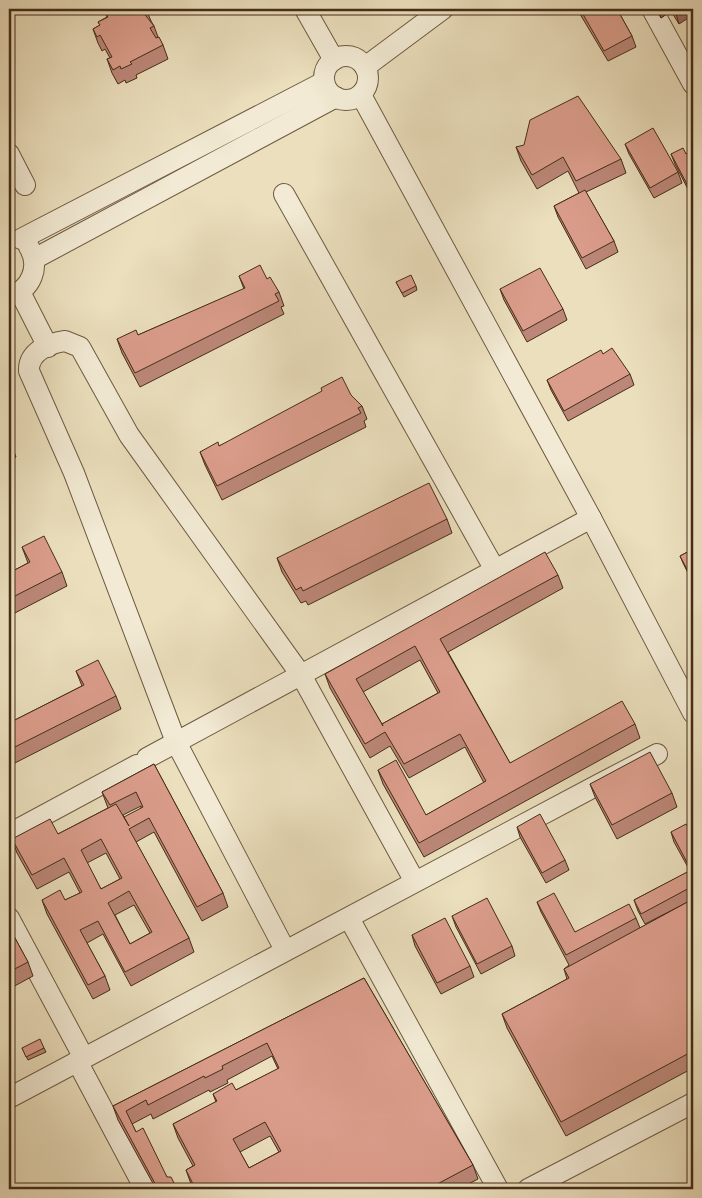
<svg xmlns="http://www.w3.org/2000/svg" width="702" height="1198" font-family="'IM FELL Great Primer',serif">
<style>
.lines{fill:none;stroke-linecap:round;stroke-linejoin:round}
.minor-casing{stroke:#6e5a41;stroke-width:22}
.minor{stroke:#f2ead4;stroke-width:20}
.wall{fill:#bc8778;stroke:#442d18;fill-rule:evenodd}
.shaded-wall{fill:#996e61;stroke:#442d18}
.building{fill:#db9d8b;stroke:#442d18;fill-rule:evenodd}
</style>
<rect width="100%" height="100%" fill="#ebdfbd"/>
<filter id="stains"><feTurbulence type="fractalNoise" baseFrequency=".004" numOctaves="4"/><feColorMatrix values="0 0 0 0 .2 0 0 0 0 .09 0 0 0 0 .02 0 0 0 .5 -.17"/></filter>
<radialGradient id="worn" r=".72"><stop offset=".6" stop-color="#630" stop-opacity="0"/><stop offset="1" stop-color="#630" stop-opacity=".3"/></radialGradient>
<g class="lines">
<!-- minor casing -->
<g class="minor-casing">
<g id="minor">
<path d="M305 9 334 60"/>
<path d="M652 9 693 84"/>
<circle cx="346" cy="78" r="22"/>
<path d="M365 67 443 9"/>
<path d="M361 95 591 518 693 713"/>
<path d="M9 154 25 185"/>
<path d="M284 194 495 570"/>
<path d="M21 239 324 82"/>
<path d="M34 259 336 97"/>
<path d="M20 292 48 347"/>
<path d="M9 296C31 291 41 266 29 247"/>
<path d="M147 758 591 518"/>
<path d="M9 834 137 765"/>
<path d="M9 918 84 1058"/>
<path d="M349 918 498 1189"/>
<path d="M285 950 176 742 74 473 29 371C28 352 49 343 65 341L80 347 129 435 301 675 414 880"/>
<path d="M77 1061 145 1189"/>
<path d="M9 1098C224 982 440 867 657 754"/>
<path d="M528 1189 693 1103"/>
</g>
</g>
<!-- minor -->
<use href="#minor" class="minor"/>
</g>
<!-- wall -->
<g class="wall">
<path d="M146 9 151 21 154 26 158 37 163 45 168 59 136 75 137 78 126 83 125 80 118 84 112 73 107 59 110 58 105 49 102 51 98 43 93 29 100 25 98 22 107 17 106 14Z"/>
<path d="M577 9H617L632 36 636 47 608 61Z"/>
<path d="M656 9H693L679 24 671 11 661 18Z"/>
<path d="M625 144 678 172 682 183 654 198 629 154Z"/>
<path d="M516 147 621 159 626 173 586 192 614 241 618 252 586 269 558 217 554 206 579 193 568 171 537 189 521 161Z"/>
<path d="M693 150V196L692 197 675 164 671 154H686Z"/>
<path d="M239 276 267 279 279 292 284 306 281 307 284 314 140 387 122 353 117 339 138 335 244 289Z"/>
<path d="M396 282 416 286 417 290 404 297Z"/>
<path d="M500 289 563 309 567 320 527 342 504 300Z"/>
<path d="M603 354 630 374 634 385 568 421 551 390 547 380Z"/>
<path d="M351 395 362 406 367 419 364 421 366 427 222 500 205 465 200 452 219 446Z"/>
<path d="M9 438 16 457 9 461Z"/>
<path d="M447 519 452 533 308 605 306 601 301 603 282 572 277 558Z"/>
<path d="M22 547 62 572 67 586 9 616V573L28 563Z"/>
<path d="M693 549V583L683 563 680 556Z"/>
<path d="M558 575 563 588 448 652 510 763 635 724 640 738 424 857 383 784 378 770 426 815 484 783 465 747 409 778 390 746 370 758 330 688 325 674ZM420 660 438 693 382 724 363 692Z"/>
<path d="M76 671 116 696 121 709 9 766V723L82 686Z"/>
<path d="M154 764 223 893 228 907 202 921 154 832 136 842 189 938 194 952 131 986 103 934 87 943 105 976 110 990 93 999 47 914 42 900H65L80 893 69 872 37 889 17 853 12 839 58 834 108 808 102 792ZM141 806V808L126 821 123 815ZM106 853 120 879 101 889 87 863ZM134 905 150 933 130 944 115 915Z"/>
<path d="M590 784 672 793 677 807 617 839 595 797Z"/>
<path d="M517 827 565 860 569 870 546 883 520 837Z"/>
<path d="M671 832 693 836V1068L566 1136 507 1028 502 1014 567 979 564 969 569 965 541 912 537 902 575 932 636 918 640 928 686 903 645 924 638 911 634 900 690 871 674 842Z"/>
<path d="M452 916 512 946 515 956 481 974 456 927Z"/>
<path d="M9 927 28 962 33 976 9 989Z"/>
<path d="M412 935 470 966 474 977 441 994 415 946Z"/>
<path d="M364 978 473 1165 478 1179 459 1189H194L191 1184 186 1170 193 1166 178 1138 173 1124 216 1102 213 1094 236 1090 278 1069 272 1056 227 1080 228 1083 210 1092 209 1090 153 1119 151 1114 132 1124 136 1132 167 1177 177 1189H156L118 1120 113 1106ZM270 1136 279 1152 249 1168 240 1152Z"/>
<path d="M22 1048H44L46 1052 28 1060Z"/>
</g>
<!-- shaded-wall -->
<g class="shaded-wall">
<path d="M658 9H670L671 11 661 18Z"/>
<path d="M683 9H693V15L679 24 676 14Z"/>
</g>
<!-- building -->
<g class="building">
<path d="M116 9H146L142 11 154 26 150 28 156 38 159 37 163 45 130 62 132 64 121 69 120 66 113 70 107 59 112 57 100 35 97 37 93 29 100 25 98 22 108 17 106 14Z"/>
<path d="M580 9H617L632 36 604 51Z"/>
<path d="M672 9H683L676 14Z"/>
<path d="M693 53V61L690 56Z"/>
<path d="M578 96 621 159 576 181 563 157 532 175 516 147 524 145 530 120Z"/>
<path d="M653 128 678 172 650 188 625 144Z"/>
<path d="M683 148 686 154 693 150V184L688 186 671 154Z"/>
<path d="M585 190 614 241 582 258 554 206Z"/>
<path d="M260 265 267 279 270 277 279 292 275 294 279 301 135 373 117 339 136 330 138 335 245 288 239 276Z"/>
<path d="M540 268 563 309 523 331 500 289Z"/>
<path d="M411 275 416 286 402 293 396 282Z"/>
<path d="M612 348 630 374 564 411 547 380 601 350 603 354Z"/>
<path d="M342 377 351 395 362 406 358 408 361 413 217 486 200 452 218 442 219 446 322 391 321 388Z"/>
<path d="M9 438 11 444 9 445Z"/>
<path d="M429 483 447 519 303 591 301 587 296 590 277 558Z"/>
<path d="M44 536 62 572 9 599V573L30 562 22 547Z"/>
<path d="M693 549V574L690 575 680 556Z"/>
<path d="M545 552 558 575 440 639 510 763 622 701 635 724 419 843 378 770 396 760 426 815 486 781 460 734 404 764 385 732 365 744 325 674ZM415 646 440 692 382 724 383 726 356 679Z"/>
<path d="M98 660 116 696 9 750V723L84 685 76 671Z"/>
<path d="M650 752 672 793 612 825 590 784Z"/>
<path d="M154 764 223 893 197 907 149 818 129 829 189 938 125 972 98 921 80 930 105 976 88 985 42 900 60 890 65 900 82 892 64 858 32 875 12 839 50 819 58 834 116 804 129 826 124 817 143 807 136 792 110 805 102 792ZM101 839 122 878 101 889 81 850ZM129 891 152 932 130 944 108 903Z"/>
<path d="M540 814 565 860 542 873 517 827Z"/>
<path d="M686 824 693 836V886L641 914 634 900 691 870 671 832Z"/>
<path d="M554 893 575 932 629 904 636 918 566 955 537 902Z"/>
<path d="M487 898 512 946 477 964 452 916Z"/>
<path d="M693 899V1051L561 1122 502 1014 569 978 564 969Z"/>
<path d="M445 918 470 966 437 983 412 935Z"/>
<path d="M9 927 28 962 9 972Z"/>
<path d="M364 978 473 1165 428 1189H207L204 1183 195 1188 186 1170 195 1165 173 1124 217 1101 213 1094 232 1083 236 1090 279 1068 267 1043 222 1066 223 1069 205 1078 204 1076 148 1105 146 1100 126 1111 136 1132 143 1128 167 1177H171L177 1189H158L113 1106ZM265 1122 281 1151 249 1168 233 1139Z"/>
<path d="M40 1039 44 1048 26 1057 22 1048Z"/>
</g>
<!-- margin -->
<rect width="702" height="1198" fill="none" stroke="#ebdfbd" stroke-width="30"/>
<rect x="10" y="10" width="682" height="1178" fill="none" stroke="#442d18" stroke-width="2.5"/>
<rect x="15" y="15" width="672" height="1168" fill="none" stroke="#442d18"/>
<rect width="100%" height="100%" filter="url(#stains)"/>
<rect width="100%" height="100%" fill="url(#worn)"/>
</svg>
